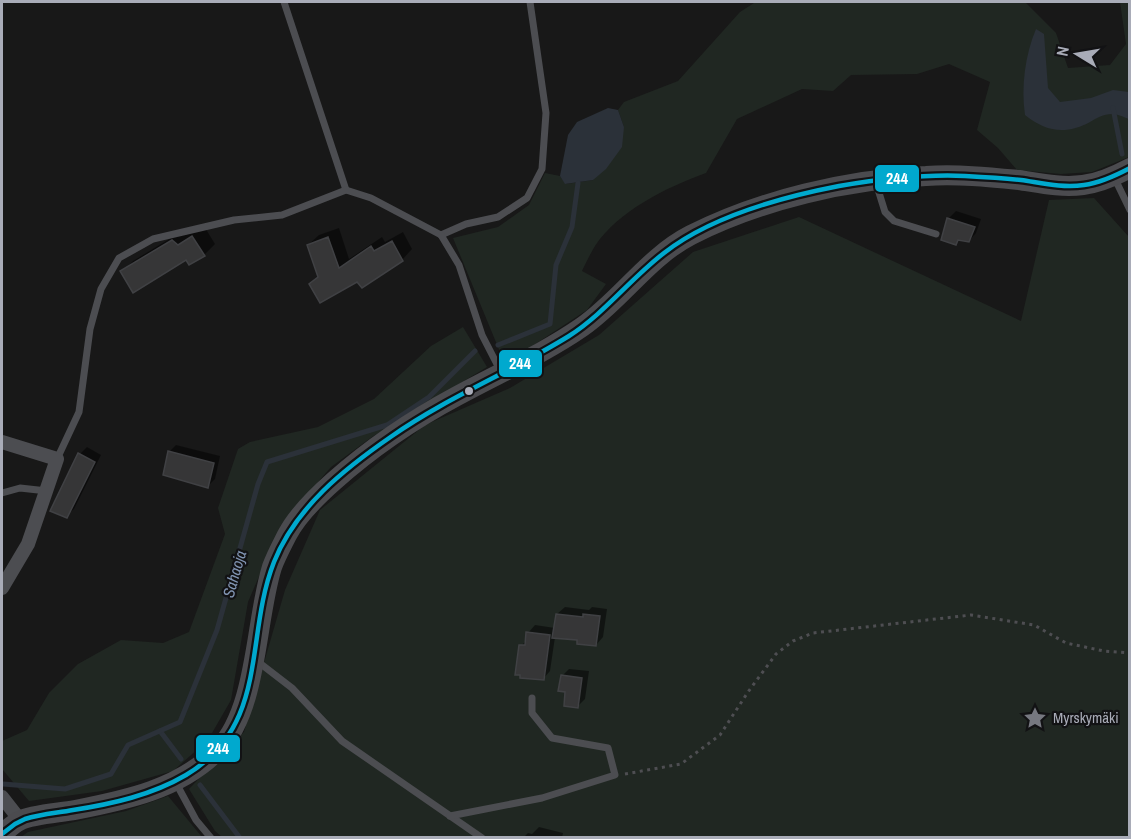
<svg xmlns="http://www.w3.org/2000/svg" width="1131" height="839" font-family="'Archivo Narrow',sans-serif">
<style>
.green{fill:#202722}
.water{fill:#2b3139}
.shadow{fill:#0007}
.lines{fill:none;stroke-linecap:round;stroke-linejoin:round}
.stream{stroke:#2b3139;stroke-width:5}
.building{fill:#363637;stroke:#404144;stroke-width:1.5}
.path{stroke:#4e4e52;stroke-width:3;stroke-dasharray:3 4.5;stroke-linecap:butt}
.lane{stroke:#4c4d51;stroke-width:7}
.street{stroke:#4c4d51;stroke-width:14}
.secondary{stroke:#4b4b4f;stroke-width:20}
.bus-1-casing{stroke:#121214;stroke-width:9}
.bus-1{stroke:#00a9ce;stroke-width:4.5}
.bus-dot{fill:#a9acb8;stroke:#121214;stroke-width:2}
.labels{text-anchor:middle;stroke-width:4.5;stroke-linejoin:round;paint-order:stroke}
.poi-label{font-size:15px;fill:#a9acb8;stroke:#121214;text-anchor:start}
.water-label{font-size:16px;font-style:italic;fill:#8194b2;stroke:#121214}
.line-badge{stroke:#121214;stroke-width:2}
.badge-label{font-size:16px;text-anchor:middle;font-weight:bold;fill:#fff}
</style>
<rect width="100%" height="100%" fill="#181818"/>
<!-- green -->
<g class="green">
<path d="M829 2H1025L1056 33 1068 68 1110 65 1126 44 1120 2H1129V157L1092 172 1061 174 1017 170 998 148 977 130 990 82 949 64 917 74 851 75 833 91 802 89 737 119 706 173C667 187 618 211 595 246 590 254 586 263 582 271L606 284 587 310 505 364 453 238 498 227 529 205 545 173 560 176 566 184 593 180 624 127 618 110 624 102 678 81 740 12 754 3Z"/>
<path d="M1094 198 1129 237V837H222L215 831 189 789 244 732 285 590 320 510 425 425 510 388 599 335 693 252 799 217 1021 321 1049 200Z"/>
<path d="M463 327 487 367 372 437 331 467 281 525 248 602 231 700 208 740 173 771 102 791 29 801 2 769V741L27 730 49 693 78 664 121 640 163 643 189 632 225 534 218 508 238 449 250 442 318 427 374 399 431 346Z"/>
<path d="M168 796 202 837H21L28 832 126 811Z"/>
</g>
<!-- water -->
<g class="water">
<path d="M1036 29 1044 34 1048 88 1060 102 1091 98 1113 90 1129 92V119C1124 117 1117 114 1112 114 1103 114 1097 118 1090 122 1066 135 1046 132 1025 115 1021 87 1025 55 1036 29Z"/>
<path d="M608 108 618 110 624 127 622 147 606 169 593 180 565 184 560 176 568 135 577 122Z"/>
</g>
<!-- shadow -->
<g class="shadow">
<path d="M956 211 981 219 976 233 969 241 960 239 956 243 948 219Z"/>
<path d="M204 226 215 244 204 255 189 263 187 258 122 272 133 261 184 230 190 234Z"/>
<path d="M339 228 349 259 382 237 385 242 403 232 412 249 402 260 357 280 319 276 308 245 319 235Z"/>
<path d="M176 445 220 456 215 479 208 486 169 452Z"/>
<path d="M87 447 101 455 74 509 66 516 80 454Z"/>
<path d="M565 607 589 610 592 607 607 609 603 637 596 645 578 639 555 637 550 671 543 679 521 646 527 640 528 633 535 625 555 628 557 614Z"/>
<path d="M569 669 589 671 585 699 578 706 562 676Z"/>
<path d="M539 827 563 833 562 838H523L528 833 532 834Z"/>
</g>
<g class="lines">
<!-- stream -->
<g class="stream">
<path d="M1113 108 1122 154"/>
<path d="M498 345 550 324 556 265 572 227 578 183"/>
<path d="M160 731 181 759"/>
<path d="M3 784 65 789 111 774 128 745 180 722 217 630 258 484 267 462 387 425 429 397 475 351"/>
<path d="M200 785 240 838"/>
</g>
</g>
<!-- building -->
<g class="building">
<path d="M947 218 975 227 969 242 958 240 956 245 941 240Z"/>
<path d="M192 236 205 256 189 265 186 260 133 293 120 271 172 240 178 245Z"/>
<path d="M328 237 339 268 371 246 374 251 392 241 403 261 362 288 357 282 320 303 309 284 318 277 307 245Z"/>
<path d="M168 451 214 463 208 488 163 475Z"/>
<path d="M78 453 95 462 67 518 50 511Z"/>
<path d="M556 614 583 617V614L600 616 596 646 577 644V640L552 638Z"/>
<path d="M526 632 550 635 544 680 520 678V675H515L519 645H525Z"/>
<path d="M561 675 582 678 578 708 564 706 565 692 558 691Z"/>
</g>
<g class="lines">
<!-- path -->
<path class="path" d="M625 774 681 764 720 735 748 692 776 654 793 641 813 633 971 615 1034 625 1066 643 1104 651 1130 653"/>
<!-- lane -->
<g class="lane">
<path d="M284 2 346 190"/>
<path d="M1115 179 1130 210"/>
<path d="M876 183 885 212 894 221 936 234"/>
<path d="M441 235 466 224 498 217 527 198 542 169 546 113 530 2"/>
<path d="M57 459 79 412 90 329 101 289 119 258 153 239 234 220 282 215 346 190 371 198 441 235 459 265 482 335 501 372"/>
<path d="M2 493 20 488 47 491"/>
<path d="M257 661 292 688 342 741 482 838"/>
<path d="M176 783 196 820 211 838"/>
<path d="M450 816 542 798 615 775 608 748 552 738 532 713V698"/>
</g>
<!-- street -->
<g class="street">
<path d="M2 442 57 459 28 544 2 588"/>
<path d="M2 797 20 820"/>
</g>
<!-- secondary -->
<path class="secondary" d="M2 834C7 830 13 824 19 821 33 814 59 813 75 810 126 800 180 789 218 750 258 709 255 621 272 567 276 556 282 545 287 535 298 514 317 496 334 481 371 448 414 419 457 396 499 373 543 354 582 327 621 300 648 257 691 235 760 200 849 179 926 176 957 174 988 177 1019 180 1039 183 1061 188 1083 185 1099 183 1115 176 1130 168"/>
<!-- bus-1 casing -->
<g class="bus-1-casing">
<path id="bus-1" d="M2 834 15 824 25 819C41 814 57 813 73 810 112 804 152 795 186 775 270 725 244 638 274 562 296 507 344 469 392 436 448 397 511 372 569 336 605 313 630 279 664 253 710 217 782 197 839 186 881 179 923 174 965 176 984 177 1002 178 1021 180 1042 183 1062 188 1084 185 1100 183 1115 176 1130 168"/>
</g>
<!-- bus-1 -->
<use href="#bus-1" class="bus-1"/>
</g>
<!-- icons -->
<defs>
<g id="sight-bare" transform="scale(1.8)"><path d="M0-6L1.8-2.2L6-1.7L2.9 1.2L3.7 5.4L0 3.3L-3.7 5.4L-2.9 1.2L-6-1.7L-1.8-2.2Z" fill="#767880" stroke="#121214" stroke-width="2.5" paint-order="stroke"/></g>
</defs>
<g fill-rule="evenodd">
<use href="#sight-bare" x="1035" y="718"/>
</g>
<!-- markers -->
<circle class="bus-dot" cx="469" cy="391" r="5"/>
<g class="labels">
<!-- poi labels -->
<g class="poi-label">
<text x="1053" y="723">Myrskymäki</text>
</g>
<!-- water labels -->
<g class="water-label">
<text transform="translate(234 574) rotate(-74)" y="6">Sahaoja</text>
</g>
</g>
<g class="line-badge">
<rect x="874" y="164" width="46" height="29" rx="6" fill="#00a9ce"/>
<rect x="498" y="349" width="45" height="29" rx="6" fill="#00a9ce"/>
<rect x="195" y="734" width="46" height="29" rx="6" fill="#00a9ce"/>
</g>
<g class="badge-label">
<text x="897" y="184">244</text>
<text x="520" y="369">244</text>
<text x="218" y="754">244</text>
</g>
<!-- border -->
<rect width="1131" height="839" fill="none" stroke="#a9acb8" stroke-width="6"/>
<!-- north arrow -->
<g transform="translate(1077 54) rotate(281)" stroke="#121214" stroke-width="4.5" paint-order="stroke">
<path d="M0-4.5L10 22L0 15L-10 22Z" fill="#a9acb8"/>
<text y="-9" font-size="16" font-weight="bold" text-anchor="middle" fill="#a9acb8">N</text>
</g>
</svg>
